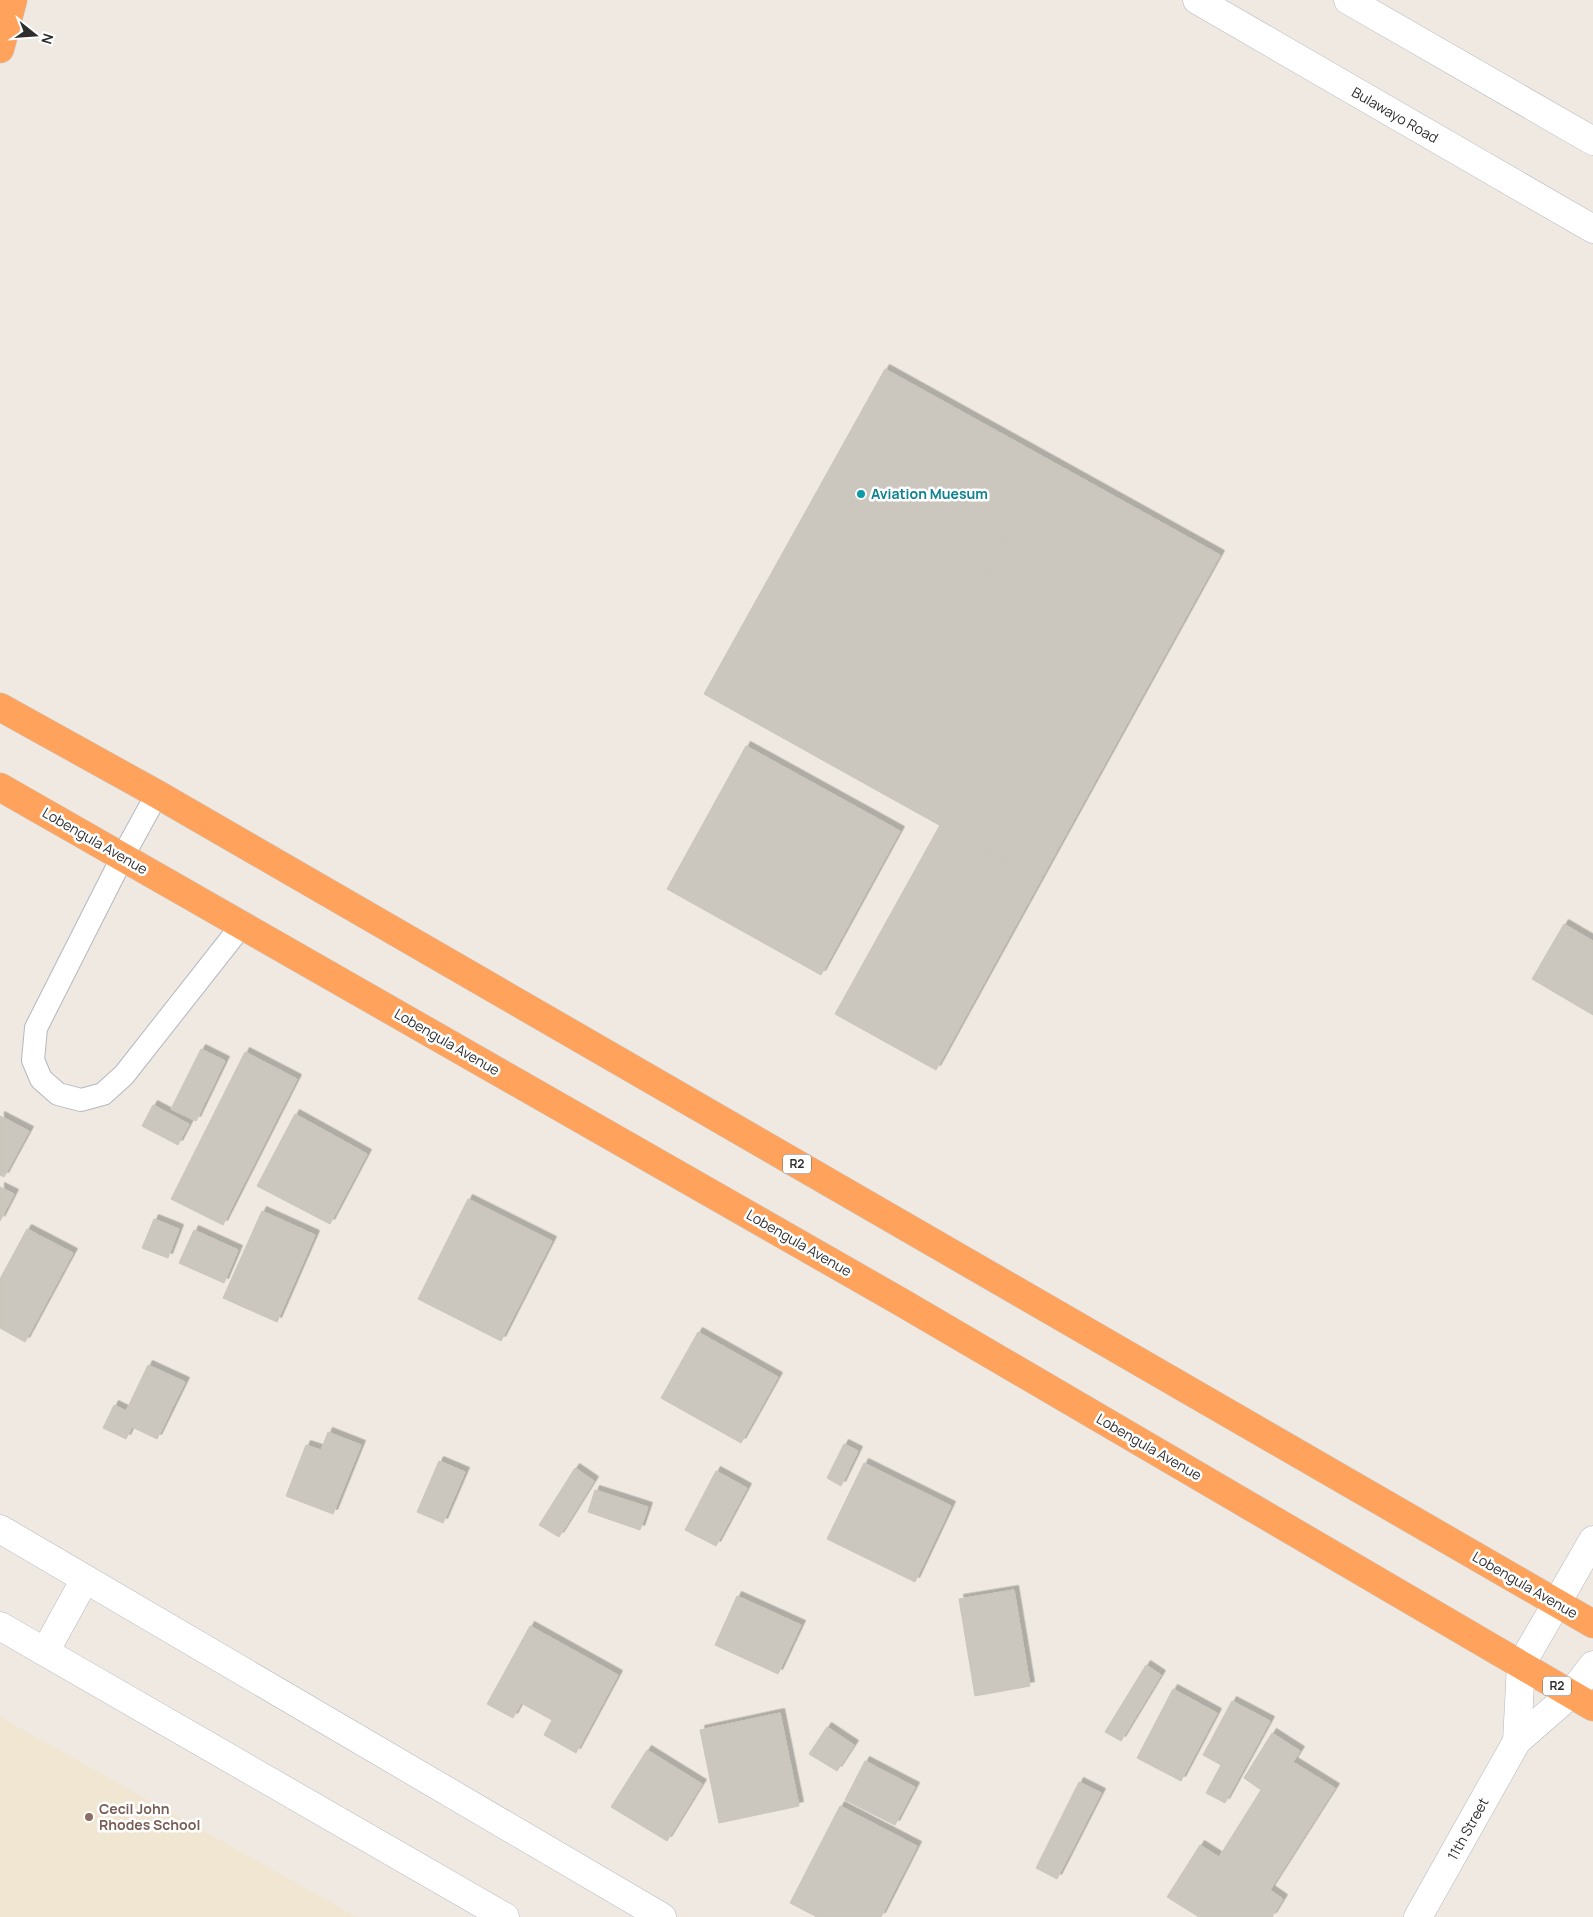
<svg xmlns="http://www.w3.org/2000/svg" width="1593" height="1917" font-family="Manrope,sans-serif">
<style>
.education{fill:#f0e6d1}
.building{fill:#cbc7bf;stroke:#cbc5ba;filter:url(#shadow)}
.lines{fill:none;stroke-linecap:round;stroke-linejoin:round}
.lane-casing{stroke:#b4b7c1;stroke-width:24}
.street-casing{stroke:#b4b7c1;stroke-width:29}
.secondary-casing{stroke:#b4b7c1;stroke-width:29}
.highway-casing{stroke:#c9c9c9;stroke-width:29}
.lane{stroke:#fff;stroke-width:22}
.street{stroke:#fff;stroke-width:28}
.secondary{stroke:#fff;stroke-width:28}
.highway{stroke:#ffa35c;stroke-width:28}
.culture-dot{fill:#0f9aa8;stroke:#fff;stroke-width:2}
.education-dot{fill:#8d6e63;stroke:#fff;stroke-width:2}
.labels{text-anchor:middle;stroke-width:5;stroke-linejoin:round;paint-order:stroke}
.shield{fill:#fff;stroke:#6d6d6d;stroke-width:1}
.shield-label{font-size:12px;font-weight:bold;fill:#2e2e2e}
.street-label{font-size:14px;fill:#2e2e2e;stroke:#fff}
.culture-label{font-size:14px;font-weight:bold;fill:#0d838f;stroke:#fff;text-anchor:start}
.education-label{font-size:14px;font-weight:bold;fill:#785e54;stroke:#fff;text-anchor:start}
</style>
<defs>
<filter id="shadow"><feDropShadow dx="4.5" dy="-4.5" stdDeviation="0" flood-color="#0004"/></filter>
</defs>
<rect width="100%" height="100%" fill="#efe9e1"/>
<!-- education -->
<path class="education" d="M0 1717 357 1917H0Z"/>
<!-- building -->
<g class="building">
<path d="M885 369 1049 460 869 786 704 694Z"/>
<path d="M1049 460 1220 555 1040 881 869 786Z"/>
<path d="M746 746 900 831 821 975 667 889Z"/>
<path d="M940 825 1040 881 936 1070 835 1014Z"/>
<path d="M1564 924 1593 941V1015L1532 979Z"/>
<path d="M201 1049 225 1061 196 1121 171 1109Z"/>
<path d="M245 1052 297 1079 223 1225 171 1199Z"/>
<path d="M153 1105 189 1124 178 1145 142 1126Z"/>
<path d="M295 1114 367 1154 330 1224 257 1186Z"/>
<path d="M0 1116 29 1131 4 1177 0 1175Z"/>
<path d="M0 1187 14 1194 0 1221Z"/>
<path d="M468 1199 552 1241 501 1341 418 1299Z"/>
<path d="M262 1211 315 1235 277 1322 223 1298Z"/>
<path d="M154 1219 179 1229 168 1258 142 1248Z"/>
<path d="M27 1229 73 1253 25 1342 0 1328V1279Z"/>
<path d="M194 1230 238 1250 224 1283 179 1263Z"/>
<path d="M698 1332 778 1377 741 1443 661 1398Z"/>
<path d="M148 1365 185 1382 157 1439 132 1427 126 1439 103 1428 114 1405 126 1411Z"/>
<path d="M328 1432 361 1445 333 1514 286 1496 306 1445 321 1450Z"/>
<path d="M844 1444 858 1451 841 1486 827 1478Z"/>
<path d="M439 1461 465 1472 443 1523 417 1512Z"/>
<path d="M864 1463 951 1506 915 1582 827 1539Z"/>
<path d="M575 1468 594 1481 559 1537 539 1525Z"/>
<path d="M716 1471 747 1488 716 1546 685 1530Z"/>
<path d="M595 1490 648 1507 640 1530 588 1512Z"/>
<path d="M1014 1590 1030 1686 975 1696 959 1599Z"/>
<path d="M737 1596 801 1625 778 1674 715 1645Z"/>
<path d="M530 1626 618 1675 576 1753 544 1735 552 1720 521 1703 513 1718 487 1704Z"/>
<path d="M1146 1665 1161 1675 1121 1741 1105 1732Z"/>
<path d="M1173 1689 1217 1713 1181 1781 1137 1758Z"/>
<path d="M1232 1701 1270 1721 1225 1803 1206 1793 1221 1765 1203 1755Z"/>
<path d="M780 1713 799 1806 719 1823 700 1730Z"/>
<path d="M827 1727 854 1745 837 1771 809 1754Z"/>
<path d="M1272 1733 1300 1751 1293 1762 1335 1788 1270 1890 1283 1899 1272 1917H1199L1167 1897 1200 1845 1219 1857 1261 1790 1244 1778Z"/>
<path d="M647 1750 702 1784 667 1841 611 1807Z"/>
<path d="M865 1761 915 1787 895 1825 845 1800Z"/>
<path d="M1079 1782 1101 1793 1057 1879 1036 1868Z"/>
<path d="M840 1806 917 1846 881 1917H817L790 1903Z"/>
</g>
<g class="lines">
<!-- lane casing -->
<g class="lane-casing">
<path id="lane" d="M157 794 123 856 36 1028 33 1060 41 1079 58 1094 81 1100 103 1094 124 1075 242 925"/>
</g>
<!-- street casing -->
<g class="street-casing">
<g id="street">
<path d="M0 1529 662 1917"/>
<path d="M0 1626 505 1917"/>
<path d="M45 1652 85 1579"/>
<path d="M1517 1741 1521 1665 1593 1540"/>
<path d="M1418 1917 1517 1741 1571 1694 1593 1665"/>
</g>
</g>
<!-- secondary casing -->
<g class="secondary-casing">
<g id="secondary">
<path d="M1197 0 1593 229"/>
<path d="M1348 0 1593 141"/>
</g>
</g>
<!-- highway casing -->
<g class="highway-casing">
<g id="highway">
<path d="M0 49 13 0"/>
<path d="M0 707 157 794 1593 1624"/>
<path d="M0 787 901 1302 1593 1707"/>
</g>
</g>
<!-- lane -->
<use href="#lane" class="lane"/>
<!-- street -->
<use href="#street" class="street"/>
<!-- secondary -->
<use href="#secondary" class="secondary"/>
<!-- highway -->
<use href="#highway" class="highway"/>
</g>
<!-- markers -->
<circle class="culture-dot" cx="861" cy="494" r="5"/>
<circle class="education-dot" cx="89" cy="1817" r="5"/>
<g class="labels">
<!-- shield labels -->
<g class="shield">
<rect x="783" y="1154.5" width="28" height="19" rx="4"/>
<rect x="1543" y="1676.5" width="28" height="19" rx="4"/>
</g>
<g class="shield-label">
<text x="797" y="1168">R2</text>
<text x="1557" y="1690">R2</text>
</g>
<!-- street labels -->
<g class="street-label">
<text transform="translate(1395 115) rotate(30)" y="5">Bulawayo Road</text>
<text transform="translate(95 841) rotate(30)" y="5">Lobengula Avenue</text>
<text transform="translate(447 1042) rotate(30)" y="5">Lobengula Avenue</text>
<text transform="translate(799 1243) rotate(30)" y="5">Lobengula Avenue</text>
<text transform="translate(1149 1447) rotate(30)" y="5">Lobengula Avenue</text>
<text transform="translate(1525 1585) rotate(30)" y="5">Lobengula Avenue</text>
<text transform="translate(1468 1829) rotate(-61)" y="5">11th Street</text>
</g>
<!-- culture labels -->
<g class="culture-label">
<text x="871" y="499">Aviation Muesum</text>
</g>
<!-- education labels -->
<g class="education-label">
<text x="99" y="1814">Cecil John<tspan x="99" dy="16">Rhodes School</tspan></text>
</g>
</g>
<!-- north arrow -->
<g transform="translate(35 35) rotate(107)" stroke="#ffffff" stroke-width="4" paint-order="stroke">
<path d="M0-4L9 19L0 12L-9 19Z" fill="#2e2e2e"/>
<text y="-8" font-size="14" font-weight="bold" text-anchor="middle" fill="#2e2e2e">N</text>
</g>
</svg>
